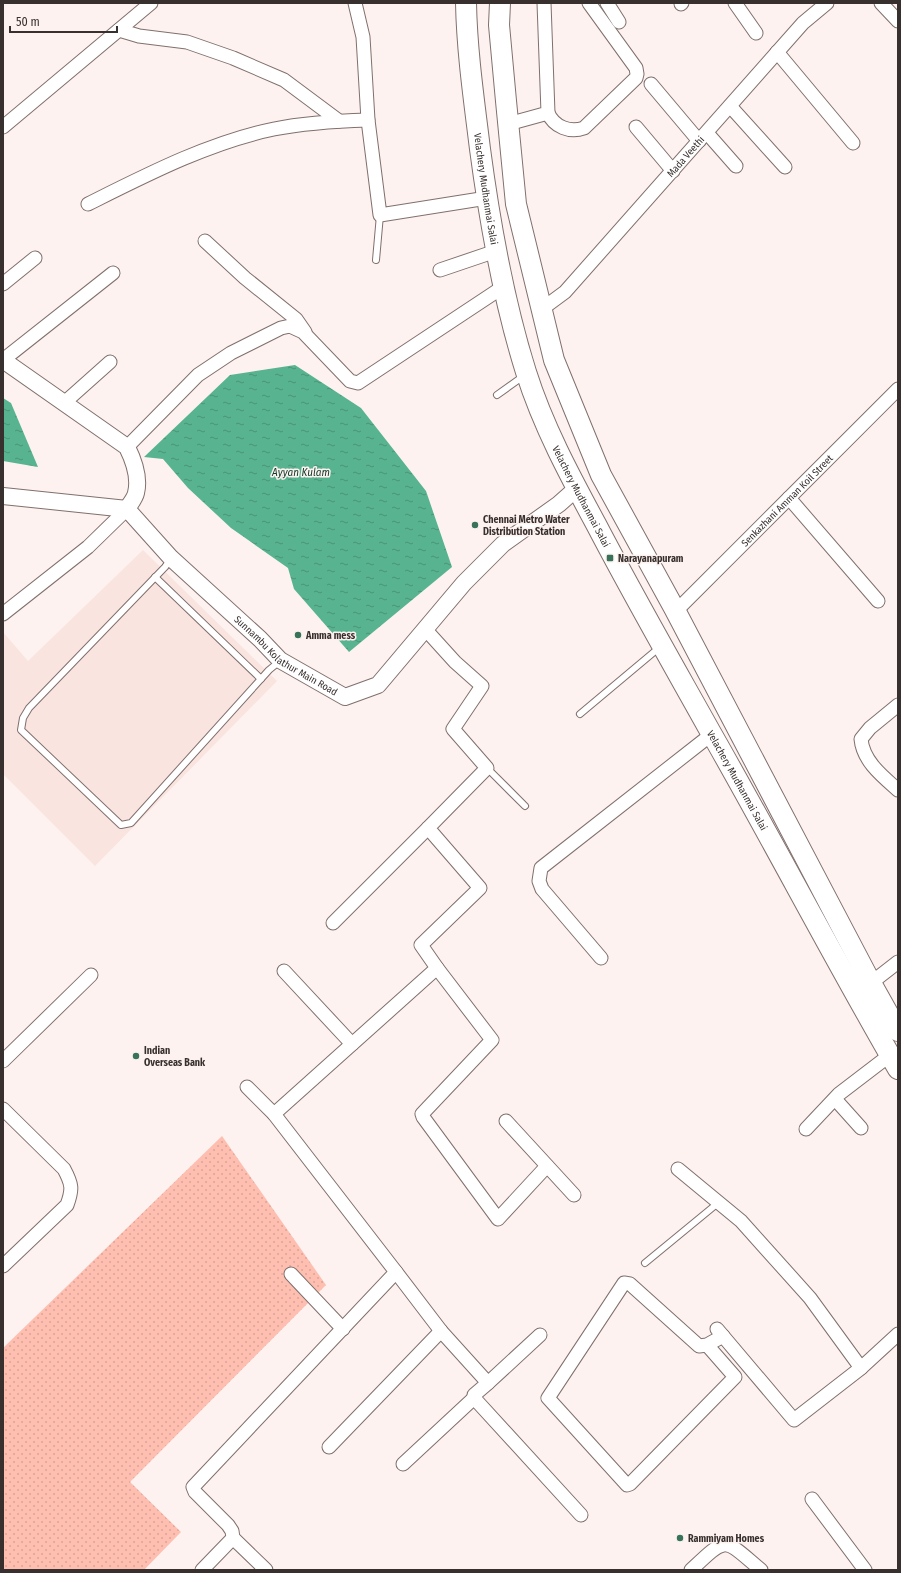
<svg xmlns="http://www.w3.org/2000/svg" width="901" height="1573" font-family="'Fira Sans Condensed',sans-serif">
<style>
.built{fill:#f9e4df}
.grass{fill:url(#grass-dots)}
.water{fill:url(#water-ripples)}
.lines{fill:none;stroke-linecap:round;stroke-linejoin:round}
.service-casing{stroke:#80706d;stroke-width:8}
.minor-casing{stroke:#80706d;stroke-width:15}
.tertiary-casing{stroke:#80706d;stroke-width:18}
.primary-casing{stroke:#80706d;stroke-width:22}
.service{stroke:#fff;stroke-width:6}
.minor{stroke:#fff;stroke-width:13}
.tertiary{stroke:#fff;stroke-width:16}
.primary{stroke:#fff;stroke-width:20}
.poi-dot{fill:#38725b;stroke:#fdf2ef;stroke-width:1.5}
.labels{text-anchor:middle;stroke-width:3;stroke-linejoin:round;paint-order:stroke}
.street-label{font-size:10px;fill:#37302e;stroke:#fdf2ef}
.poi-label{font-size:10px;font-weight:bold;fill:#37302e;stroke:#fdf2ef;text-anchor:start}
.water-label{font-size:11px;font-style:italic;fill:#10392a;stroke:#fdf2ef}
</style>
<defs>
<pattern id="grass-dots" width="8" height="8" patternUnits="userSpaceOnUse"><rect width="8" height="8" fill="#febfb1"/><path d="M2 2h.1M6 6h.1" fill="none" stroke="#daa499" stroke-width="1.8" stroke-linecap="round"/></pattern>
<pattern id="water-ripples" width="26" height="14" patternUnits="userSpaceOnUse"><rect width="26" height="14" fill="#58b490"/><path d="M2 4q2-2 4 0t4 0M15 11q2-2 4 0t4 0" fill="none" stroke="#4a9376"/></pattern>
</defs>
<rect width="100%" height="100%" fill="#fdf2ef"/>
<!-- built -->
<path class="built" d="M143 550 277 681 95 866 3 774V632L28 661Z"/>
<!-- grass -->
<path class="grass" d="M222 1136 326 1285 130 1482 181 1532 144 1570H3V1348Z"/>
<!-- water -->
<g class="water">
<path d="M295 365 361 408 426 491 452 567 349 652 294 589 288 568 231 528 188 488 163 459 144 457 230 375Z"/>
<path d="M3 398 11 403 38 467 3 461Z"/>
</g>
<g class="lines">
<!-- service casing -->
<g class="service-casing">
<g id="service">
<path d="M376 260 380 215"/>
<path d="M497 395 525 375"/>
<path d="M171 559 165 567 29 708 23 718 21 730 121 825 131 823 269 670 280 661"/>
<path d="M155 577 261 679"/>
<path d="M580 714 660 647"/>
<path d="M487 768 525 806"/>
<path d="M645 1263 718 1203"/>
</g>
</g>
<!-- minor casing -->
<g class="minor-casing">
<g id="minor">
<path d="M355 3 363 37 368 120 380 215 487 198"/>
<path d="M607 3 619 22"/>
<path d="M735 3 756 33"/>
<path d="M881 3 898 21"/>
<path d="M681 4 682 3"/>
<path d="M119 30 139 36 187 42 233 58 284 80 339 121"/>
<path d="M777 52 853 143"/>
<path d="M651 84 699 141"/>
<path d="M730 106 785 167"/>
<path d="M548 113C554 127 570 133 584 128L636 78 637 74 636 68 589 3"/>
<path d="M508 124 548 113 544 3"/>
<path d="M3 127 151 3"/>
<path d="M636 127 673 171"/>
<path d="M707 133 736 166"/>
<path d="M88 204C146 175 210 142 274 129 304 123 337 121 368 120"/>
<path d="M205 241 245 278 296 319 305 332"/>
<path d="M440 270 496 251"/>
<path d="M3 284 35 258"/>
<path id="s1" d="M542 309 565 292 803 23 827 3"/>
<path d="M3 360 113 273"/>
<path d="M64 403 110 362"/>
<path d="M127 447 198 375 231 353 281 328 290 326 303 332 350 381 358 383 503 287"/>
<path d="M789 498 878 601"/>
<path id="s2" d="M674 608 680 607 898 389"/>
<path d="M3 614 88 547 127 509"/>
<path d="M898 705 870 728 861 739C863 761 882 776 898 790"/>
<path d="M333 923 428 828"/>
<path d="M601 958 542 889 539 881 541 868 712 734"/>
<path d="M437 968 492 1040 422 1114 423 1117 498 1219 547 1166"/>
<path d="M284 971 352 1044"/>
<path d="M864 987 871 983 898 962"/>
<path d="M3 1061 91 975"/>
<path d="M835 1099 861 1128"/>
<path d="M3 1109 64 1169C72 1184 73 1189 67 1205L3 1266"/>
<path d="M274 1114 437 968 421 945 480 888 428 828 487 768 453 729 482 686 455 662 426 630"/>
<path d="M506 1121 574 1195"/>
<path d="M806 1129 839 1094 890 1055"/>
<path d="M678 1169 741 1221 810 1298 861 1368 794 1420 717 1329"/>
<path d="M396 1272 441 1331 488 1383 474 1395V1398L581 1515"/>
<path d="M291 1274 343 1329"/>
<path d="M707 1345 735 1377 630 1484 627 1485 548 1398 624 1283 630 1284 699 1346 707 1345 723 1336"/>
<path d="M861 1368 898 1334"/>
<path d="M488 1383 540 1335"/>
<path d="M329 1447 441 1331"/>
<path d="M403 1464 474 1398"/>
<path d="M812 1499 865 1570"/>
<path d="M233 1538 266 1570"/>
<path d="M202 1570 233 1538 232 1531 228 1525 195 1492 193 1487 396 1272 274 1114 247 1087"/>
<path d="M691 1570C728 1535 723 1538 761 1570"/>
</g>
</g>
<!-- tertiary casing -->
<g class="tertiary-casing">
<g id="tertiary">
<path d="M3 360 127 447C134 461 140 477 136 493 135 498 130 504 127 509"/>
<path id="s3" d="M3 496 127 509 171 558 260 639 280 660 345 697 378 685 464 583 503 544 559 504 577 488"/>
</g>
</g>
<!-- primary casing -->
<g class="primary-casing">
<g id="primary">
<path id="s4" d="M466 3C467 52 474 100 480 149 490 224 503 299 526 372 543 426 570 476 597 526 633 595 672 663 710 731 774 843 833 957 898 1069"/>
<path d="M500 3 499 25 506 101 516 204 554 360 601 475 674 608 871 983 898 1031"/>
</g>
</g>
<!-- service -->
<use href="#service" class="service"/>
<!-- minor -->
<use href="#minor" class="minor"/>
<!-- tertiary -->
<use href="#tertiary" class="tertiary"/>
<!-- primary -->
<use href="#primary" class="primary"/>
</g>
<!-- markers -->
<g class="poi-dot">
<circle cx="475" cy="525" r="4"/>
<rect x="606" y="554" width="8" height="8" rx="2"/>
<circle cx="298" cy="635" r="4"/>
<circle cx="136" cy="1056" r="4"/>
<circle cx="680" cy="1538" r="4"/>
</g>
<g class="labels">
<!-- street labels -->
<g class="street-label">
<text dy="4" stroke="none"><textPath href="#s1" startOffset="210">Mada Veethi</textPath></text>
<text dy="4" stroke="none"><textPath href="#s4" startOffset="187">Velachery Mudhanmai Salai</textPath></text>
<text dy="4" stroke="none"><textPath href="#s4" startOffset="511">Velachery Mudhanmai Salai</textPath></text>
<text dy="4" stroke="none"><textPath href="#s2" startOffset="157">Senkazhani Amman Koil Street</textPath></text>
<text dy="4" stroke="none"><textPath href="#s3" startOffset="342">Sunnambu Kolathur Main Road</textPath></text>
<text dy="4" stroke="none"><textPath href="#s4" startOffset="835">Velachery Mudhanmai Salai</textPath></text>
</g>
<!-- poi labels -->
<g class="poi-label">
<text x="483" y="523">Chennai Metro Water<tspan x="483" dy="12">Distribution Station</tspan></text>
<text x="618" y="562">Narayanapuram</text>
<text x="306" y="639">Amma mess</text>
<text x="144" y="1054">Indian<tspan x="144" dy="12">Overseas Bank</tspan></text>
<text x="688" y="1542">Rammiyam Homes</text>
</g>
<!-- water labels -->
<g class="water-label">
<text x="301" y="476">Ayyan Kulam</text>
</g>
</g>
<!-- border -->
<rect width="901" height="1573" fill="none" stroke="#37302e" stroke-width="8"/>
<!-- scale -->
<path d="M10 26v6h107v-6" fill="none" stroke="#37302e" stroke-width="2"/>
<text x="16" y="26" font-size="12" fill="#37302e" stroke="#fdf2ef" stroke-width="3" paint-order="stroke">50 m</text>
</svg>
